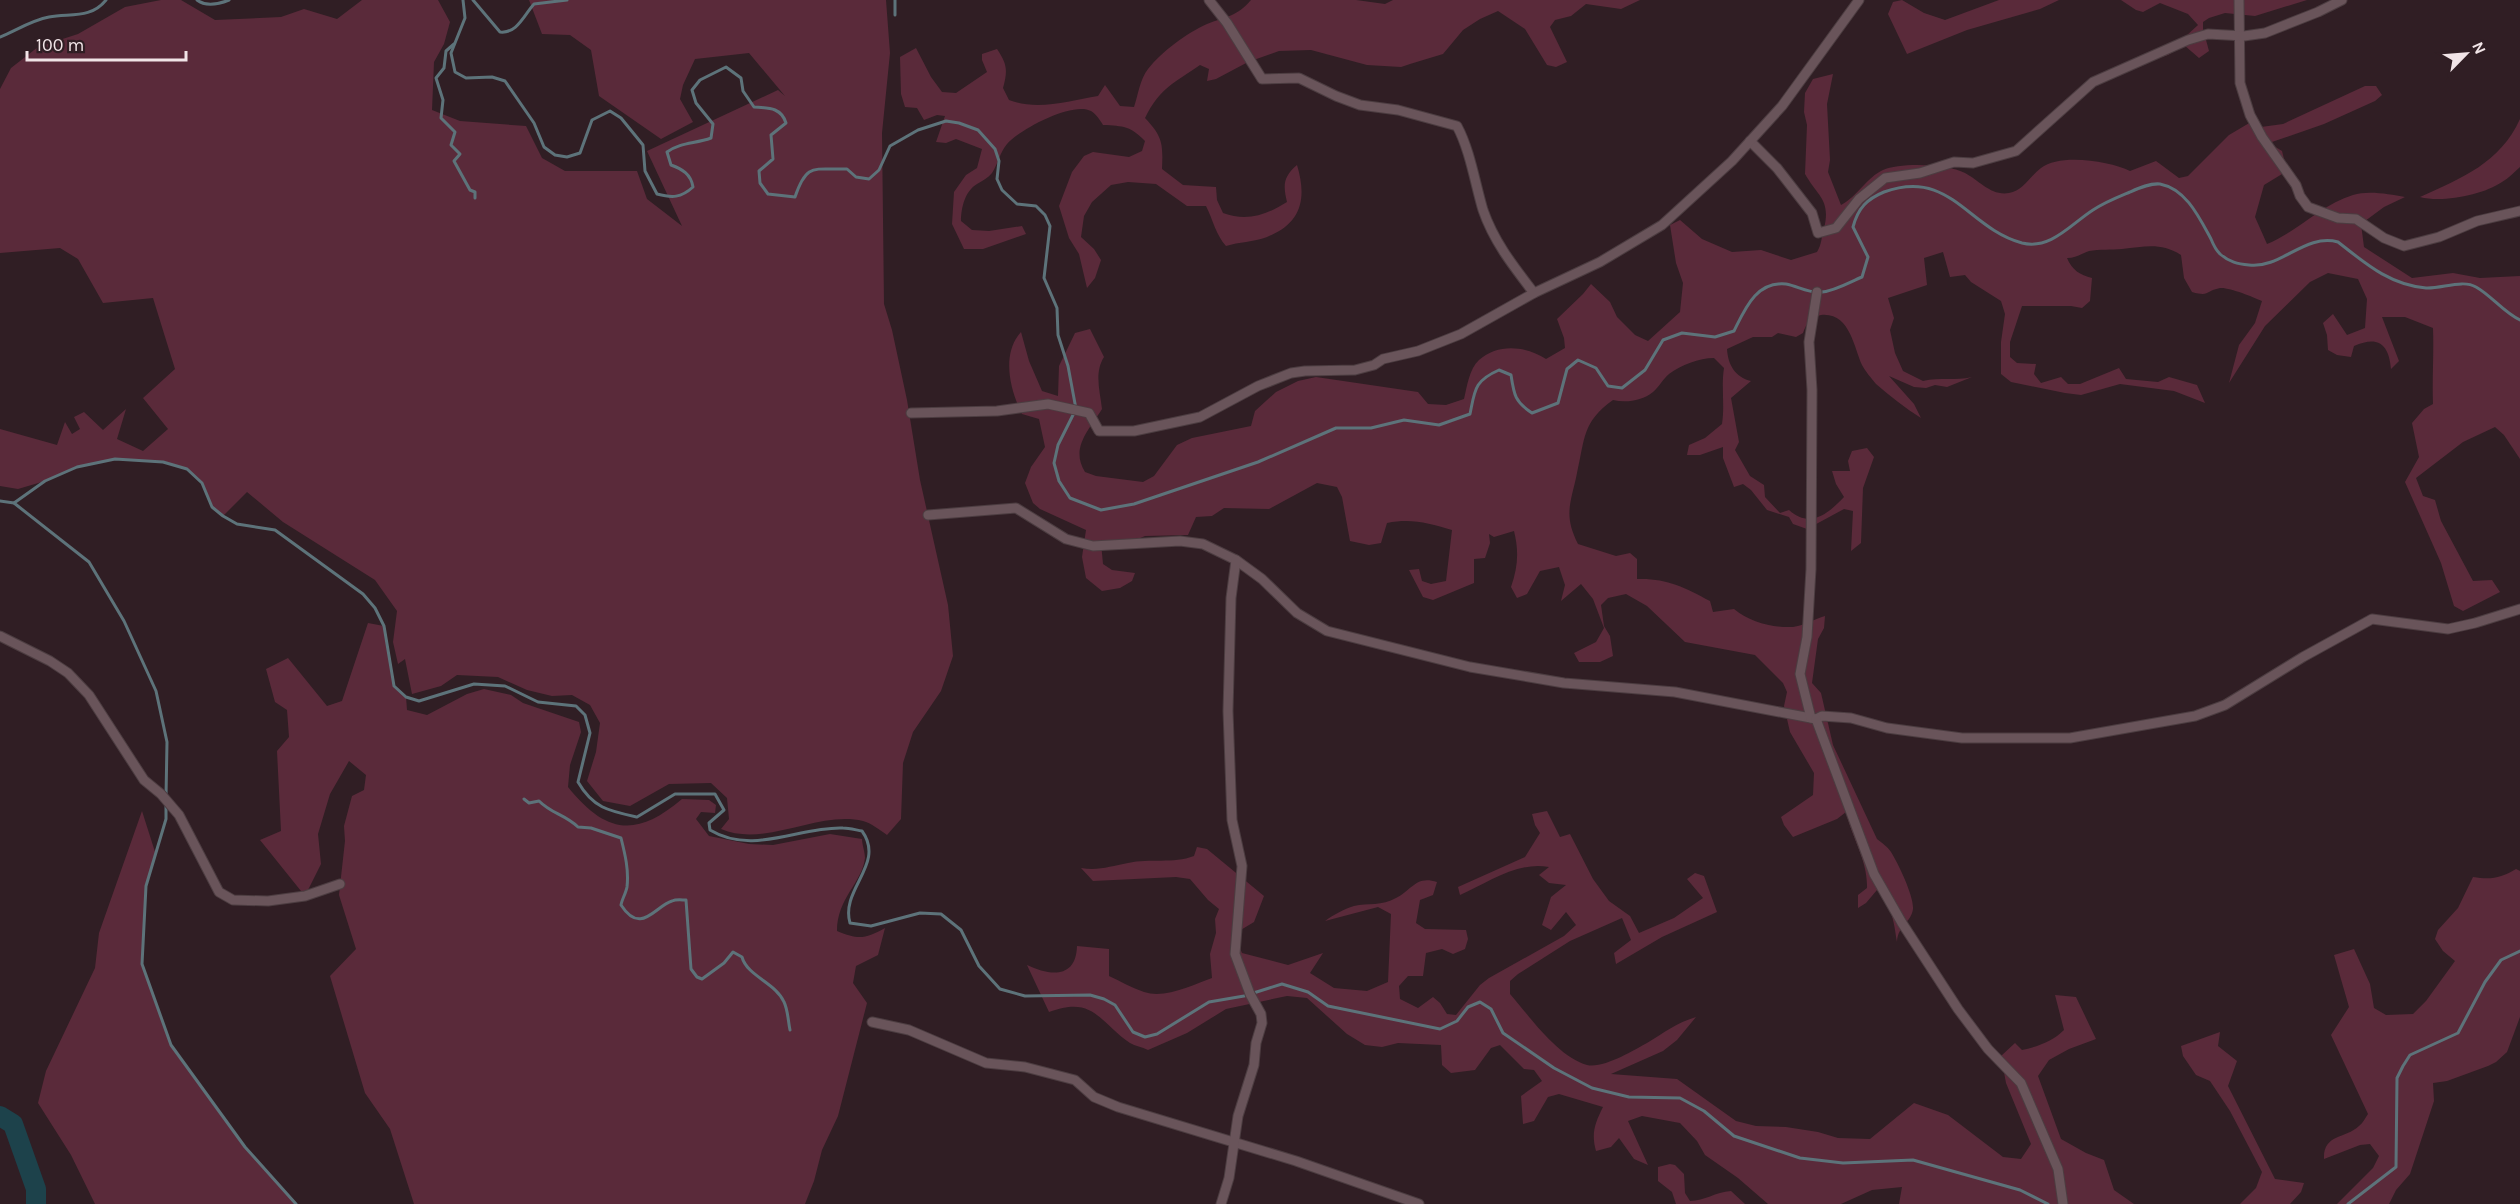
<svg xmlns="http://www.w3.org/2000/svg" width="2520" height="1204" font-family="Karla,sans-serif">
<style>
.green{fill:#5a2a3a}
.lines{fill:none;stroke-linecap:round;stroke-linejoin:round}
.stream{stroke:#5d737a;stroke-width:3}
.river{stroke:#1d424b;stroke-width:20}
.minor-casing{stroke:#4c3d41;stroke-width:11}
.minor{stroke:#69545a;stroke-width:9}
</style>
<rect width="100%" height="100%" fill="#301e24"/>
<!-- green -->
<g class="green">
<path d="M161 0H181L215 20 281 17 304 9 337 19 362 0H438L450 22 444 44 434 62 432 110 460 121 526 126 542 158 565 171H637L647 199 682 226 647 151 778 90 785 96 749 53 695 59 683 85 680 99 693 122 661 139 599 96 591 50 570 35 542 34 529 0H886L890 53 882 133 884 304 892 330 907 400 920 480 948 605 953 656 941 691 913 732 903 763 901 819 887 835C880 830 871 823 863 821 819 810 765 848 721 829L729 819 727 798 711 783 669 784 630 806 603 801 587 781 596 752 600 723 590 705 572 695 552 696 527 690 498 677 457 675 441 686 412 694 405 659 398 664 393 642 397 611 375 580 283 522 247 492 223 516 212 507 202 483 187 469 163 462 115 459 77 467 45 481 18 489 0 486V429L57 445 65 422 72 434 80 429 74 417 84 412 103 430 126 409 117 439 143 451 168 429 143 398 175 369 153 298 103 303 78 259 60 248 0 253V89L11 68 38 47 78 34 125 7Z"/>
<path d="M1251 0H1356L1385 4 1393 0H1640L1621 9 1586 4 1571 16 1555 20 1550 27 1567 62 1556 67 1547 65 1525 29 1498 11 1480 19 1463 30 1443 54 1410 64 1401 67 1367 65 1311 50 1279 51 1248 62 1216 79 1207 81 1209 69 1200 65C1174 83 1160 88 1145 118 1163 137 1163 144 1162 169L1183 185 1216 187 1217 200 1223 213C1247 222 1266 215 1287 202 1283 185 1283 177 1297 165 1307 198 1302 223 1267 237 1253 242 1239 242 1226 246 1216 235 1213 220 1206 206H1187L1156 184 1128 182 1111 185 1092 202 1084 216 1081 237 1094 249 1101 260 1095 278 1087 288 1079 254 1069 238 1059 206 1072 172 1084 156 1093 152 1129 157 1142 151 1145 141C1130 126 1124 126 1103 125 1100 120 1096 114 1091 111 1073 101 1020 129 1007 144 1000 152 998 164 992 173 988 178 982 181 977 184 965 191 961 208 961 221L972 230 989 231 1022 226 1026 234 983 249H964L952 224 954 192 966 175 977 168 982 149 956 139 946 143 936 142 945 116 937 115 924 120 917 108 905 107 901 94 900 57 916 48 931 77 942 92 956 93 987 72 982 60V54L997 49C1007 64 1008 70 1003 88L1009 100C1037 111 1069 101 1098 96L1105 85 1120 106 1134 107C1138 95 1140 79 1148 69 1162 51 1187 33 1207 24 1225 17 1238 16 1251 0Z"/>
<path d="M1902 0 1924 13 1945 20 1999 0H2059L2040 9 1967 30 1907 54 1888 14 1893 2Z"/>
<path d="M2121 0H2307L2255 16 2225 13 2209 18 2203 22V29L2209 51 2199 58 2184 45 2168 55 2132 66 2186 36 2198 25 2188 14 2160 3 2143 12 2136 10Z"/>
<path d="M1833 74 1827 104 1830 160 1828 172 1841 205C1858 196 1867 177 1883 170 1901 162 1948 164 1965 173 1980 181 1991 196 2009 193 2023 191 2030 176 2041 168 2060 153 2110 161 2130 171L2156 161 2179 178 2188 176 2229 135 2251 122 2261 127 2283 124 2365 86H2376L2382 95 2375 101 2324 124 2269 143 2282 151 2287 171 2264 185 2255 217 2267 244C2297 232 2322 204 2353 195 2368 190 2389 194 2405 197L2384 207 2361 224 2364 247 2412 278 2453 273 2480 278 2520 276V459L2504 435 2495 427 2463 442 2416 478 2423 496 2435 500 2441 521 2473 581 2492 580 2500 592 2463 611 2454 606 2441 563 2405 482 2419 457 2412 423 2424 409 2433 404C2432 378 2434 354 2433 328L2405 317H2382L2399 361 2391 369C2389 344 2378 335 2354 346L2351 357 2337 355 2328 350 2327 335 2323 323 2333 314 2347 335 2365 328 2367 299 2358 279 2328 273 2310 282 2265 326 2229 383 2239 345 2255 323 2262 301C2253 297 2229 287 2220 288 2205 291 2210 297 2192 292L2184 278 2181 255C2160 242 2145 247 2122 249 2112 250 2099 249 2089 251 2081 254 2076 258 2067 258 2072 270 2080 275 2092 278L2090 301 2082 308 2071 306H2022L2010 342V357L2017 363 2036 364 2034 374 2041 383 2061 377 2068 384H2080L2119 368 2126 379 2158 382 2169 377 2197 385 2205 403 2174 391 2120 384 2081 395 2065 393 2011 382 2001 374V342L2005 314 2001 301 1971 282 1965 275 1950 277 1943 252 1924 258 1927 285 1888 298 1894 318 1890 330 1895 353 1903 371 1923 381C1940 377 1956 381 1972 377L1947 387 1935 385 1926 388 1914 387 1889 376 1914 404 1921 418C1905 408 1890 396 1876 384 1872 379 1865 371 1862 365 1854 348 1850 312 1821 315 1811 317 1806 324 1803 333L1796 337 1778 333 1772 337H1753L1727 349C1728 365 1735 377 1751 381L1731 398 1739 442 1735 450 1750 476 1764 485 1765 497 1780 513 1789 510C1810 529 1828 514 1844 497L1836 484 1832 471H1850L1848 461 1852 451 1867 448 1874 457 1863 488 1861 543 1851 551 1853 511 1844 509 1807 529 1793 524 1789 517 1767 510 1751 490 1743 484 1734 487 1723 458V447L1700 455H1687L1689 445 1705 438 1722 424C1725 405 1721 387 1724 368L1714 358C1699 358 1681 365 1669 374 1663 379 1659 387 1653 392 1642 401 1626 403 1613 400 1582 422 1585 439 1577 473 1571 503 1563 514 1578 544L1616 556 1630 553 1637 559V579C1666 578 1684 587 1710 601L1713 612 1734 609C1750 622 1772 628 1793 627 1803 626 1815 619 1825 616L1824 628 1818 639 1812 683 1821 693 1833 745 1877 839C1882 843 1888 847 1891 852 1898 863 1914 896 1913 909 1911 923 1898 925 1897 942 1894 923 1892 904 1877 890L1866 903 1858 908V895L1867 888C1868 861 1852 838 1846 812L1837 819 1793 837 1784 825 1781 817 1813 795 1814 773 1790 732 1784 706 1787 692 1783 683 1755 655 1685 642 1647 606 1626 594 1608 598 1601 605 1604 626 1610 636 1613 656 1600 662H1579L1574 653 1596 642 1604 628 1593 599 1581 584 1561 601 1565 585 1559 567 1540 571 1527 594 1517 598 1511 587C1518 567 1519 551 1514 531L1494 537 1489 534 1490 543 1485 558 1474 559V583L1433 600 1423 597 1409 570 1419 569 1422 581 1431 584 1446 581 1452 530C1429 523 1411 518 1387 523L1381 543 1369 545 1350 541 1342 497 1337 487 1317 483 1269 509 1224 508 1212 516 1196 517 1188 535 1145 536 1133 541 1111 540 1101 543 1103 564 1112 570 1135 573 1132 581 1120 588 1102 591 1086 578 1082 557 1086 530 1040 509 1033 503 1025 483 1031 467 1045 447 1039 419 1022 414C1010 390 1001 354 1021 332L1029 361 1042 391 1058 396 1059 366 1075 333 1090 329 1104 357C1094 373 1100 391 1102 409 1089 430 1070 448 1085 472L1096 476 1143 482 1154 476 1177 445 1192 438 1251 426 1255 411 1276 392 1298 381 1316 377 1418 392 1428 404 1446 405 1464 399C1467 387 1469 369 1479 360 1498 343 1526 346 1546 359L1565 348 1564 338 1557 319 1583 294 1591 284 1610 302 1617 317 1635 335 1648 341 1680 312 1683 283 1676 263 1670 225 1680 220 1702 239 1732 252 1761 250 1791 260 1817 252C1822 244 1821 238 1824 229 1831 199 1818 197 1805 174L1807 125 1804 112 1805 93 1813 79Z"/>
<path d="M2520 119V167C2514 172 2509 178 2502 182 2483 195 2442 203 2420 197 2462 178 2500 163 2520 119Z"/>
<path d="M368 623 384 626 394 686 406 697 407 710 427 715 467 694 484 689 511 695 523 703 579 722 581 732 570 765 568 787C606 834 636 838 682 799L709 800 716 805 715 813 701 812 696 819 709 836 749 844 773 845 830 834 862 839C862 844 865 852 865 858 862 883 837 898 837 931 859 940 865 939 885 928L878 955 856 966 853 983 867 1003 838 1116 822 1150 814 1181 805 1204H414L390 1129 365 1093 330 976 356 949 339 895 345 841 344 826 352 796 364 790 366 775 349 761 330 794 318 834 321 864 305 896 260 840 281 831 277 751 289 737 287 710 275 702 266 669 288 658 327 706 342 701Z"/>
<path d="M142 811 156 855 146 886 142 964 171 1045 245 1146 296 1204H95L71 1155 38 1103 46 1071 95 968 99 933Z"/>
<path d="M1547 811 1560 837 1570 834 1593 879 1609 901 1630 916 1639 933 1674 918 1703 898 1687 879 1695 873 1704 876 1717 912 1662 937 1616 964 1614 953 1631 940 1622 918 1570 941 1518 974 1510 981V994C1529 1016 1558 1057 1587 1065 1603 1069 1634 1050 1647 1043 1665 1032 1676 1023 1696 1017L1677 1040 1663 1051 1611 1074 1677 1079 1736 1121 1756 1126 1786 1127 1818 1132 1838 1138 1870 1139 1914 1103 1948 1115 2003 1157 2021 1159 2031 1144 2006 1083 2001 1056 2015 1043 2022 1050C2037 1047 2053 1041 2064 1030L2055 995 2076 997 2096 1039 2069 1049 2049 1060 2038 1076 2061 1139 2086 1153 2104 1160 2114 1190 2134 1204H1899L1902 1187 1872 1190 1841 1204H1768L1738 1178 1705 1155 1697 1141 1680 1123 1642 1116 1628 1121 1648 1165 1634 1159 1619 1138 1611 1147 1596 1151C1591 1133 1595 1123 1603 1107L1559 1094 1548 1097 1534 1121 1523 1124 1521 1096 1542 1081 1534 1070 1524 1069 1500 1045 1491 1048 1475 1070 1451 1073 1442 1065 1441 1045 1398 1043 1382 1047 1365 1045 1347 1034 1307 998 1287 996 1226 1009 1187 1033 1148 1050C1142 1047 1135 1046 1130 1043 1099 1022 1094 995 1049 1012L1027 965C1050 976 1076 979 1077 946L1109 949V976C1120 981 1132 988 1144 992 1165 999 1193 985 1212 978L1210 954 1216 933 1215 919 1219 909 1208 900 1190 879 1176 877 1093 881 1081 868C1099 871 1111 866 1128 863 1150 858 1173 864 1194 856L1197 847 1207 849 1264 896 1254 922 1234 934 1242 953 1288 965 1323 953 1310 973 1334 988 1367 991 1388 982 1391 914 1378 907 1325 921C1333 915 1344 909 1354 906 1368 903 1382 906 1396 898 1412 890 1416 875 1437 882L1433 895 1420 900 1416 923 1425 929 1466 930 1468 939 1465 949 1453 954 1442 949 1426 953 1423 976H1408L1399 986 1400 999 1418 1008 1433 997 1440 1003 1447 1014 1456 1015 1480 985 1489 978 1564 936 1576 925 1566 912 1551 930 1542 925 1551 897 1566 885 1549 883 1539 875 1549 867C1517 861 1488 883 1460 895L1458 887 1525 857 1540 833 1535 825 1532 814Z"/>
<path d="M2516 869 2520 871V1017L2507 1052 2496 1062 2488 1066 2447 1081 2433 1083 2434 1101 2410 1174 2396 1190 2389 1204H2337L2373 1168 2379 1156 2370 1144 2360 1145 2324 1159C2323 1134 2345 1139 2359 1126 2363 1123 2365 1118 2368 1114L2331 1035 2349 1007 2334 955 2354 949 2370 984 2374 1008 2386 1015 2413 1014 2426 1001 2455 961 2443 951 2435 939 2438 930 2458 908 2473 877C2491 880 2501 878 2516 869Z"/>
<path d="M2220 1032 2218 1046 2237 1061 2228 1086 2275 1179 2304 1183 2301 1192 2290 1204H2240L2256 1188 2262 1172 2230 1111 2210 1081 2196 1075 2183 1056 2181 1046Z"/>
<path d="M1670 1164 1675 1165 1684 1174 1685 1193 1690 1201C1705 1201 1715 1192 1731 1191L1745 1204H1676L1672 1192 1658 1181V1167Z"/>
</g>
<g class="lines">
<!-- stream -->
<g class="stream">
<path d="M197 0C206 7 219 4 229 0"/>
<path d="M463 0 465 18 451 53 455 72 466 78 492 77 505 81 534 123 544 147 555 155 567 157 580 153 592 120 610 111 621 118 643 145 645 171 657 194C672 198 681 198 693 187 691 174 682 169 671 165L667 152C681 142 695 144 711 138L713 124 696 103 692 90 700 80 726 67 741 78 743 91 754 107C768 108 781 107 786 123L771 135 773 159 759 171 760 183 768 194 795 197C807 162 814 170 847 169L856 177 869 179 879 170 890 146 918 130 946 121 959 123 978 130 995 149 999 161 997 179 1002 190 1017 204 1036 206 1045 215 1050 226 1044 278 1057 308 1058 335 1068 366 1076 409 1058 445 1054 463 1059 481 1070 498 1101 510 1134 504 1258 462 1336 428H1371L1404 420 1439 425 1470 414C1475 390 1474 381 1499 370L1511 375C1514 395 1515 402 1532 413L1558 403 1567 369 1578 360 1596 368 1608 386 1622 388 1645 370 1663 340 1682 333 1715 337 1734 331C1745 309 1756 281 1786 284 1798 286 1809 294 1822 292 1835 291 1850 282 1862 277L1868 257 1853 227C1858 208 1867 199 1884 192 1950 168 1967 228 2022 243 2051 250 2071 224 2093 210 2105 202 2118 197 2130 192 2139 188 2150 183 2160 184 2186 189 2199 217 2211 239 2213 244 2216 250 2220 254 2229 262 2238 264 2249 265 2281 269 2305 233 2338 242 2366 264 2390 285 2426 288 2441 289 2463 279 2476 287 2492 296 2503 312 2520 320"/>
<path d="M473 0 500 32C517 34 524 15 534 4L567 0"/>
<path d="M895 0V15"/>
<path d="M0 37C15 31 32 20 49 17 70 13 91 19 106 0"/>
<path d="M454 44 446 51 444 68 436 78 443 100 441 118 455 132 451 145 460 154 454 161 470 190 475 192V198"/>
<path d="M0 501 14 503 89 562 124 621 156 691 167 742 166 797"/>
<path d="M14 503 45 481 77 467 115 459 163 462 187 469 202 483 212 507 223 516 237 524 275 530 363 594 375 608 384 626 394 686 406 697 419 701 474 684 505 686 538 702 576 706 585 715 590 733 578 782C593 808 609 811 637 817L675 794H715L724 810 709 823 710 830C753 856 800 826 843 828 849 828 856 830 862 831 886 864 840 889 850 923L871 926 920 913 941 914 961 930 979 966 1000 989 1025 996 1090 995 1104 999 1115 1005 1133 1032 1145 1037 1157 1034 1209 1002 1244 996 1282 984 1308 992 1328 1006 1440 1029 1457 1021 1468 1007 1480 1002 1491 1009 1503 1033 1554 1068 1592 1088 1629 1097 1680 1098 1704 1111 1734 1136 1800 1158 1843 1163 1913 1160 2020 1190 2048 1204"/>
<path d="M524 799 529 803 539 801C552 814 564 814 578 827L591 828 621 838C625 854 629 870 627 887 626 893 622 899 621 905 641 936 655 906 672 901 676 899 682 900 686 900L691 969 697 977 702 979 724 963 733 952 742 957C747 976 776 983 784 1002 788 1010 788 1021 790 1030"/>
<path d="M166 804V819L146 886 142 964 171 1045 245 1147 296 1204"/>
<path d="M2348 1204 2396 1167 2397 1078 2403 1066 2410 1055 2458 1033 2485 982 2501 960 2520 951"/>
</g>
<!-- river -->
<path class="river" d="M0 1116 13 1124 36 1189V1204"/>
<!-- minor casing -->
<g class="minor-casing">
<g id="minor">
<path d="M1209 0 1227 23 1262 79 1299 78 1336 96 1360 105 1398 110 1457 126C1470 150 1475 183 1483 210 1494 242 1514 267 1534 293"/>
<path d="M2239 0 2240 83 2250 115 2262 137 2296 185 2300 196 2308 207 2338 218 2356 219 2384 238 2404 246 2439 237 2477 221 2520 211"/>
<path d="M1750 141 1777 168 1812 213 1818 233 1836 228 1859 199 1885 178 1920 173 1954 162 1973 163 2016 151 2093 82 2188 40 2208 34 2244 36 2265 33 2318 12 2342 0"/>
<path d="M911 413 997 411 1048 404 1089 413 1099 431H1134L1200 417 1258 386 1291 373 1305 371 1355 370 1374 365 1383 359 1418 351 1461 334 1534 293 1600 262 1662 225 1732 161 1782 106 1859 0"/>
<path d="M928 515 1016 508 1066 539 1093 546 1180 541 1203 544 1236 560 1262 579 1297 613 1327 631 1470 667 1564 683 1675 692 1816 719 1822 716 1851 718 1887 728 1962 738H2070L2195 716 2225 705 2303 657 2372 619 2448 629 2475 623 2520 609"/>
<path d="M0 636 50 661 68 673 89 695 144 780 161 794 179 815 219 892 233 900 268 901 305 896 340 884"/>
<path d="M1811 718 1800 674 1807 637 1811 569 1812 390 1809 342 1817 292"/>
<path d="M1816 719 1874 874 1902 923 1958 1009 1988 1049 2021 1083 2058 1169 2063 1204"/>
<path d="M872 1022 909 1030 986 1063 1025 1067 1075 1080 1094 1097 1118 1107 1296 1161 1419 1204"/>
<path d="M1221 1204 1229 1178 1238 1116 1254 1065 1256 1043 1262 1023 1261 1014 1250 994 1235 954 1242 866 1232 820 1228 711 1231 598 1236 560"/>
</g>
</g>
<!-- minor -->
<use href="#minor" class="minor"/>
</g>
<!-- north arrow -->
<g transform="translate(2466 54) rotate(65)" stroke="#301e24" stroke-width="4.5" paint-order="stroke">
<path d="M0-4.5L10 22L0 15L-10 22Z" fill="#f1e4e7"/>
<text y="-9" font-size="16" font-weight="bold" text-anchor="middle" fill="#f1e4e7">N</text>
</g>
<!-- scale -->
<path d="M27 51v9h159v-9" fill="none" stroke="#f1e4e7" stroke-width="3"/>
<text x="36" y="51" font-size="18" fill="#f1e4e7" stroke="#301e24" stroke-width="4.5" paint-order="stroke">100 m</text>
</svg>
